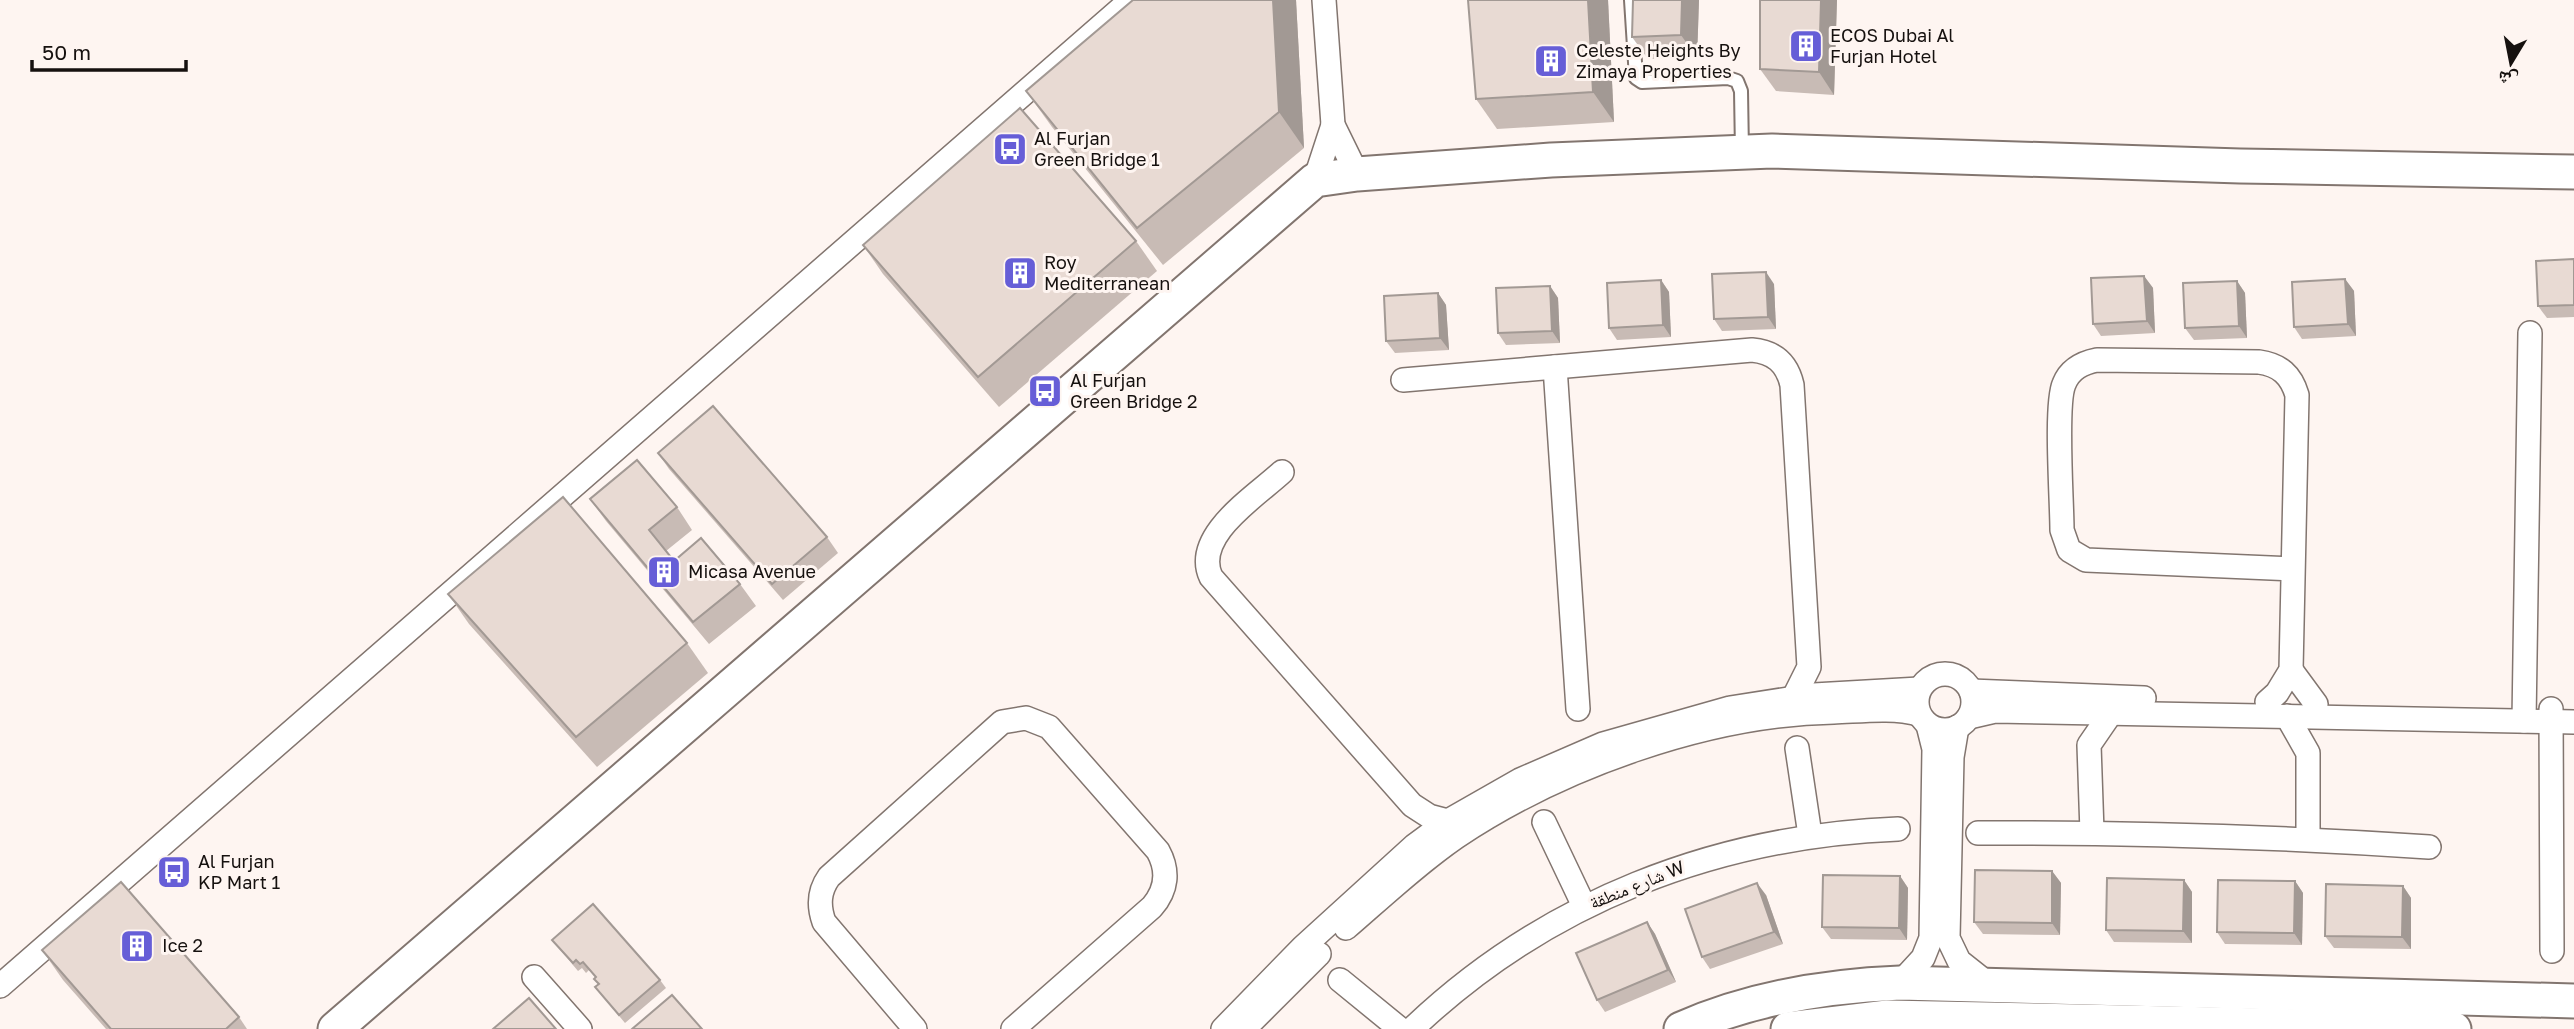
<svg xmlns="http://www.w3.org/2000/svg" width="2574" height="1029" font-family="'Golos Text','Noto Naskh Arabic',sans-serif">
<style>
.lines{fill:none;stroke-linecap:round;stroke-linejoin:round}
.lane-casing{stroke:#82756f;stroke-width:16}
.street-casing{stroke:#82756f;stroke-width:26}
.secondary-casing{stroke:#82756f;stroke-width:37}
.lane{stroke:#fff;stroke-width:12}
.street{stroke:#fff;stroke-width:23}
.secondary{stroke:#fff;stroke-width:33}
.wall{fill:#c8bbb5}
.shaded-wall{fill:#a29994}
.building{fill:#e8dad3;stroke:#a29994;stroke-width:2}
.labels{text-anchor:middle;stroke-width:6;stroke-linejoin:round;paint-order:stroke}
.poi-label{font-size:18px;fill:#16110f;stroke:#fef5f1;text-anchor:start}
.street-label{font-size:18px;fill:#16110f;stroke:#fef5f1}
</style>
<rect width="100%" height="100%" fill="#fef5f1"/>
<g class="lines">
<!-- lane casing -->
<g class="lane-casing">
<path id="lane" d="M1631 0 1636 78 1642 82 1728 78 1737 81 1741 91 1742 152"/>
</g>
<!-- street casing -->
<g class="street-casing">
<g id="street">
<path d="M1324 0 1333 125 1357 174"/>
<path d="M1315 180 1333 125"/>
<path d="M1555 367 1578 709"/>
<path d="M1403 380 1752 350C1774 352 1787 363 1792 385L1809 667 1794 697"/>
<path d="M1282 472C1255 497 1192 536 1211 577L1412 805 1429 816 1448 821"/>
<path d="M2291 670 2316 704"/>
<circle cx="1945" cy="702" r="28"/>
<path d="M1971 691 2144 698"/>
<path d="M2267 702 2277 693 2291 670 2297 395C2291 375 2280 365 2259 362L2097 360C2082 363 2070 369 2064 384 2055 405 2062 501 2062 530L2069 550 2086 560 2292 569"/>
<path d="M2551 709 2552 951"/>
<path d="M2287 716 2308 753V839"/>
<path d="M1969 717 1995 711 2574 722"/>
<path d="M2524 721 2530 333"/>
<path d="M1957 727 1952 757 1948 938 1959 961 1988 984"/>
<path d="M1797 748 1810 835"/>
<path d="M1544 822 1584 906"/>
<path d="M2092 832 2089 745 2111 713"/>
<path d="M1978 833C2129 832 2279 837 2429 847"/>
<path d="M1346 928C1382 897 1417 864 1456 837 1561 767 1708 714 1834 712 1862 711 1892 707 1919 714"/>
<path d="M534 977 580 1029"/>
<path d="M1340 980 1400 1029"/>
<path d="M1900 983 1923 958 1931 938 1934 749 1928 725"/>
<path d="M0 986 1131 0"/>
<path d="M915 1029 824 922C818 905 819 891 829 877L1002 722 1026 718 1049 727 1158 851C1169 871 1167 890 1152 907L1013 1029"/>
<path d="M1223 1029 1303 947 1414 846 1448 821 1520 780 1603 744 1730 708 1814 695 1919 689"/>
<path d="M1244 1029 1319 954"/>
<path d="M1412 1029C1545 902 1716 836 1898 829"/>
</g>
</g>
<!-- secondary casing -->
<g class="secondary-casing">
<g id="secondary">
<path d="M335 1029 1315 180 1357 174 1551 160 1772 151 2240 166 2574 172"/>
<path d="M1681 1029C1751 998 1824 986 1900 983L2574 1001"/>
<path d="M1788 1029 1888 1017 2454 1029"/>
</g>
</g>
<!-- lane -->
<use href="#lane" class="lane"/>
<!-- street -->
<use href="#street" class="street"/>
<!-- secondary -->
<use href="#secondary" class="secondary"/>
</g>
<!-- wall -->
<g class="wall">
<path d="M1133 0H1296L1304 148 1163 265 1052 127 1026 91Z"/>
<path d="M1468 0H1608L1614 122 1497 129 1476 99Z"/>
<path d="M1633 0H1699L1697 58 1648 59 1632 37Z"/>
<path d="M1760 0H1837L1834 95 1776 91 1760 69Z"/>
<path d="M1136 241 1157 271 999 407 883 274 863 245Z"/>
<path d="M2574 259V317L2547 318 2538 306Z"/>
<path d="M2144 276 2153 288 2155 333 2101 336 2093 324Z"/>
<path d="M2345 279 2354 291 2356 336 2302 339 2294 327Z"/>
<path d="M1661 280 1669 292 1671 337 1617 340 1609 328Z"/>
<path d="M2237 281 2245 293 2247 338 2194 340 2185 328Z"/>
<path d="M1774 284 1776 329 1722 331 1714 319Z"/>
<path d="M1550 286 1558 298 1560 343 1506 345 1498 333Z"/>
<path d="M1438 293 1446 305 1449 350 1395 353 1386 341Z"/>
<path d="M658 453 827 537 838 553 783 600 669 469Z"/>
<path d="M590 499 677 507 692 530 666 551 674 561 740 584 756 606 709 644 606 521Z"/>
<path d="M448 594 687 643 708 673 597 767 469 624Z"/>
<path d="M2052 871 2061 883 2060 935 1983 934 1974 922Z"/>
<path d="M1900 876 1908 888 1907 940 1831 939 1822 927Z"/>
<path d="M2184 880 2192 892V943L2114 942 2106 930Z"/>
<path d="M2295 881 2303 893 2302 945 2225 944 2217 932Z"/>
<path d="M2403 886 2411 898V949L2334 948 2325 936Z"/>
<path d="M1766 895 1783 944 1710 969 1702 957Z"/>
<path d="M1647 922 1655 934 1676 982 1605 1012 1597 1000Z"/>
<path d="M552 940 660 980 666 988 625 1023 595 987 598 984 594 979 596 978 589 970 586 973 582 968 578 971Z"/>
<path d="M42 950 239 1017 247 1029H106L63 980Z"/>
</g>
<!-- shaded-wall -->
<g class="shaded-wall">
<path d="M1273 0H1296L1304 148 1279 112Z"/>
<path d="M1588 0H1608L1614 122 1593 92Z"/>
<path d="M1682 0H1699L1697 58 1681 35Z"/>
<path d="M1821 0H1837L1834 95 1819 72Z"/>
<path d="M1766 272 1774 284 1776 329 1768 317Z"/>
<path d="M2144 276 2153 288 2155 333 2147 321Z"/>
<path d="M2345 279 2354 291 2356 336 2348 324Z"/>
<path d="M1661 280 1669 292 1671 337 1663 325Z"/>
<path d="M2237 281 2245 293 2247 338 2239 326Z"/>
<path d="M1550 286 1558 298 1560 343 1552 331Z"/>
<path d="M1438 293 1446 305 1449 350 1440 338Z"/>
<path d="M2052 871 2061 883 2060 935 2052 923Z"/>
<path d="M1900 876 1908 888 1907 940 1899 928Z"/>
<path d="M2184 880 2192 892V943L2183 931Z"/>
<path d="M2295 881 2303 893 2302 945 2294 933Z"/>
<path d="M1757 883 1766 895 1783 944 1774 932Z"/>
<path d="M2403 886 2411 898V949L2402 937Z"/>
<path d="M1647 922 1655 934 1676 982 1668 970Z"/>
</g>
<!-- building -->
<g class="building">
<path d="M1133 0H1273L1279 112 1137 228 1026 91Z"/>
<path d="M1468 0H1588L1593 92 1476 99Z"/>
<path d="M1633 0H1682L1681 35 1632 37Z"/>
<path d="M1760 0H1821L1819 72 1760 69Z"/>
<path d="M1020 108 1136 241 978 377 863 245Z"/>
<path d="M2574 259V305L2538 306 2536 261Z"/>
<path d="M1766 272 1768 317 1714 319 1712 274Z"/>
<path d="M2144 276 2147 321 2093 324 2091 278Z"/>
<path d="M2345 279 2348 324 2294 327 2292 282Z"/>
<path d="M1661 280 1663 325 1609 328 1607 283Z"/>
<path d="M2237 281 2239 326 2185 328 2183 283Z"/>
<path d="M1550 286 1552 331 1498 333 1496 288Z"/>
<path d="M1438 293 1440 338 1386 341 1384 296Z"/>
<path d="M713 406 827 537 772 584 658 453Z"/>
<path d="M637 460 677 507 649 530 674 561 701 538 740 584 693 622 590 499Z"/>
<path d="M563 497 687 643 576 737 448 594Z"/>
<path d="M1975 870 2052 871V923L1974 922Z"/>
<path d="M1823 875 1900 876 1899 928 1822 927Z"/>
<path d="M2107 878 2184 880 2183 931 2106 930Z"/>
<path d="M2218 880 2295 881 2294 933 2217 932Z"/>
<path d="M121 882 239 1017 226 1029H111L42 950Z"/>
<path d="M1757 883 1774 932 1702 957 1685 909Z"/>
<path d="M2326 884 2403 886 2402 937 2325 936Z"/>
<path d="M593 904 660 980 619 1015 595 987 599 984 594 979 596 977 583 962 580 964 576 960 573 963 552 940Z"/>
<path d="M1647 922 1668 970 1597 1000 1576 953Z"/>
<path d="M672 995 702 1029H632Z"/>
<path d="M529 998 556 1029H493Z"/>
</g>
<!-- icons -->
<defs>
<g id="building-square" transform="scale(1.75)"><rect x="-9" y="-9" width="18" height="18" rx="4" fill="#665ed7" stroke="#fef5f1"/><path d="M-4-6H4V6H1V3H-1V6H-4ZM-2.5-4.3h1.7v1.8h-1.7ZM.8-4.3h1.7v1.8H.8ZM-2.5-1h1.7V.8h-1.7ZM.8-1h1.7V.8H.8Z" fill="#fff"/></g>
<g id="bus-square" transform="scale(1.75)"><rect x="-9" y="-9" width="18" height="18" rx="4" fill="#665ed7" stroke="#fef5f1"/><path d="M-5-6H5V4H4V6H2V4H-2V6H-4V4H-5ZM-3.5-4V0h7V-4ZM-3.5 1.2v1.5H-2V1.2ZM2 1.2v1.5H3.5V1.2Z" fill="#fff"/></g>
</defs>
<g fill-rule="evenodd">
<use href="#building-square" x="1806" y="46"/>
<use href="#building-square" x="1551" y="61"/>
<use href="#bus-square" x="1010" y="149"/>
<use href="#building-square" x="1020" y="273"/>
<use href="#bus-square" x="1045" y="391"/>
<use href="#building-square" x="664" y="572"/>
<use href="#bus-square" x="174" y="872"/>
<use href="#building-square" x="137" y="946"/>
</g>
<g class="labels">
<!-- poi labels -->
<g class="poi-label">
<text x="1830" y="42">ECOS Dubai Al<tspan x="1830" dy="21">Furjan Hotel</tspan></text>
<text x="1576" y="57">Celeste Heights By<tspan x="1576" dy="21">Zimaya Properties</tspan></text>
<text x="1034" y="145">Al Furjan<tspan x="1034" dy="21">Green Bridge 1</tspan></text>
<text x="1044" y="269">Roy<tspan x="1044" dy="21">Mediterranean</tspan></text>
<text x="1070" y="387">Al Furjan<tspan x="1070" dy="21">Green Bridge 2</tspan></text>
<text x="688" y="578">Micasa Avenue</text>
<text x="198" y="868">Al Furjan<tspan x="198" dy="21">KP Mart 1</tspan></text>
<text x="162" y="952">Ice 2</text>
</g>
<!-- street labels -->
<g class="street-label">
<text transform="translate(1637 885) rotate(-22)" y="6">شارع منطقة W</text>
</g>
</g>
<!-- north arrow -->
<g transform="translate(2511 63) rotate(190)" stroke="#fef5f1" stroke-width="5" paint-order="stroke">
<path d="M0-5L12 26L0 18L-12 26Z" fill="#16110f"/>
<text y="-10" font-size="19" font-weight="bold" text-anchor="middle" fill="#16110f">ش</text>
</g>
<!-- scale -->
<path d="M32 60v10h154v-10" fill="none" stroke="#16110f" stroke-width="3.5"/>
<text x="42" y="60" font-size="21" fill="#16110f" stroke="#fef5f1" stroke-width="5" paint-order="stroke">50 m</text>
</svg>
